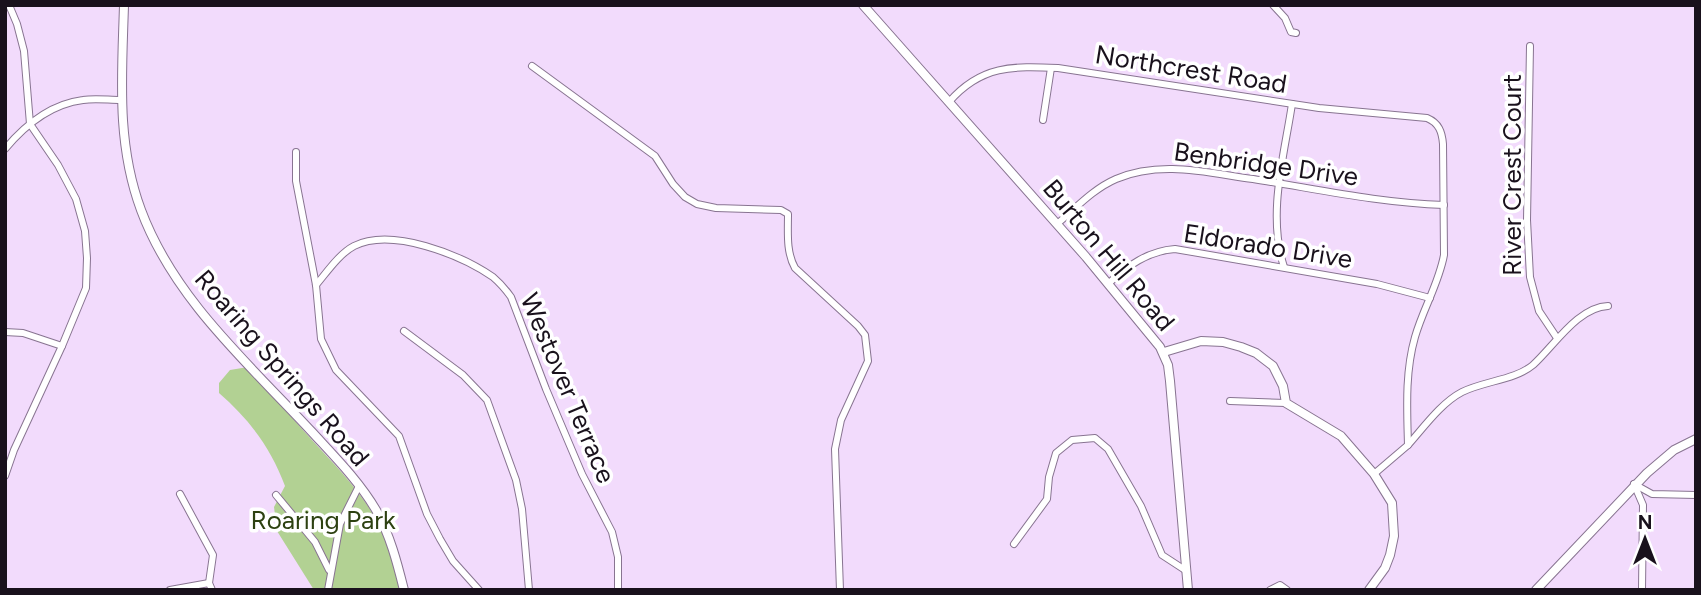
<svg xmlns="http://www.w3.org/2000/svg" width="1701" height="595" font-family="Figtree,sans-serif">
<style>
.green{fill:#b2d193}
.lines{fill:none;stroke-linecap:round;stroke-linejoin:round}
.street-casing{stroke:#887491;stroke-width:8}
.secondary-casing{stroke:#887491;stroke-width:10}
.street{stroke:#fff;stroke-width:6}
.secondary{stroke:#fff;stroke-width:8}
.labels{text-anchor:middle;stroke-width:7;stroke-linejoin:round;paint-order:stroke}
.street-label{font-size:26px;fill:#19111c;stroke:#fff}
.park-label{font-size:26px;fill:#2d4111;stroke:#fff}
</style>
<rect width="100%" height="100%" fill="#f2dbfc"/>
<!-- green -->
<path class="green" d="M248 367C270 391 290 416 312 440 334 464 356 486 373 514 386 537 393 564 400 590H314L277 531 274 507 285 486C271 448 249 419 219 393V383L230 370Z"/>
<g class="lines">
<!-- street casing -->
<g class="street-casing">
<g id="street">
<path d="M1273 5 1285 18 1291 32 1296 33"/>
<path d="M1530 46 1527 220 1530 277 1539 311 1557 338"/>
<path d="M532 66 655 156 673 184 685 197 697 204 716 208 781 210 788 214C788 232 786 252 795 268L858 326 865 335 868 361 841 420 835 449 840 590"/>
<path d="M949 102C981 65 1013 66 1058 68L1319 108 1427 118C1439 123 1442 132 1443 144L1444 255C1439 283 1423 309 1415 337 1405 372 1407 408 1408 445L1374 474"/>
<path d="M1043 120 1051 68"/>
<path d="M5 149C25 125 51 104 83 100 95 98 108 100 121 100"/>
<path d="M296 152V181L316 285 321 339 336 370 399 436 427 514 440 539 453 561 479 590"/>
<path d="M1057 224C1076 208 1093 189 1116 179 1161 160 1208 173 1253 179 1317 189 1380 203 1444 205"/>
<path d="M1284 267C1267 214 1284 157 1292 104"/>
<path d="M1108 284C1127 266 1148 251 1175 249L1377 284 1430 298"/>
<path d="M316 285C327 272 339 254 354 246 392 227 461 255 493 277 500 283 506 290 511 297L546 389 582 474 612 532 618 557V590"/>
<path d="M404 331 463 375 487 400 516 480 522 509 529 590"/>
<path d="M5 332 23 333 62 346"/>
<path d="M1230 401 1286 403"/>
<path d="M1408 445C1424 427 1441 403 1462 392 1484 381 1515 380 1533 365 1554 346 1578 307 1608 306"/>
<path d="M5 476 14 450 62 346 86 288 87 258 85 231 76 199 58 165 30 124 24 51 17 24 9 5"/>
<path d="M1634 484 1643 505 1642 590"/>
<path d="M1634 484 1652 494 1696 495"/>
<path d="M180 494 213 555 209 583 212 590"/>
<path d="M276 495 315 542 329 570"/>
<path d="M1014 544 1047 499 1049 477 1056 453 1072 440 1095 438 1108 449 1141 506 1162 555 1185 570"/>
<path d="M170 590 209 583"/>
<path d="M328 590 340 524 359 486"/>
<path d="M1270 590 1280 585 1287 590"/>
</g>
</g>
<!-- secondary casing -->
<g class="secondary-casing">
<g id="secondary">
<path d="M124 5C122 75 116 143 141 210 174 299 249 364 312 432 334 456 359 481 376 510 390 535 397 562 404 590"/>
<path d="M863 5 1086 257 1160 347 1168 365 1170 381 1188 590"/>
<path d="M1164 352 1201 341 1223 342 1241 347 1256 353 1273 366 1283 386 1286 403 1341 436 1374 474 1392 503 1394 536 1390 555 1385 568 1369 590"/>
<path d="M1536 590 1647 473 1674 450 1696 439"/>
</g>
</g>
<!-- street -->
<use href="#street" class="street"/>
<!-- secondary -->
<use href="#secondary" class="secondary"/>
</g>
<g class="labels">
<!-- street labels -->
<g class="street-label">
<text transform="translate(1191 69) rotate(9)" y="9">Northcrest Road</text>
<text transform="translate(1266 164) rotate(8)" y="9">Benbridge Drive</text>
<text transform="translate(1512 175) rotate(-90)" y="9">River Crest Court</text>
<text transform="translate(1268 246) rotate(9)" y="9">Eldorado Drive</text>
<text transform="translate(1109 255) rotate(50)" y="9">Burton Hill Road</text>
<text transform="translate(282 368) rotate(49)" y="9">Roaring Springs Road</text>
<text transform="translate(568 388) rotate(67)" y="9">Westover Terrace</text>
</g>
<!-- park labels -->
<g class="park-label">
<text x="323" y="529">Roaring Park</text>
</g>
</g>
<!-- border -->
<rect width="1701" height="595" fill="none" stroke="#19111c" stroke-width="14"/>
<!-- north arrow -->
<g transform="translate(1645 539)" stroke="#ffffff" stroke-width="5" paint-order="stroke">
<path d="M0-5L12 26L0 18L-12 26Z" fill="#19111c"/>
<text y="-10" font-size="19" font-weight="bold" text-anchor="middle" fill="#19111c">N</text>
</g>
</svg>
